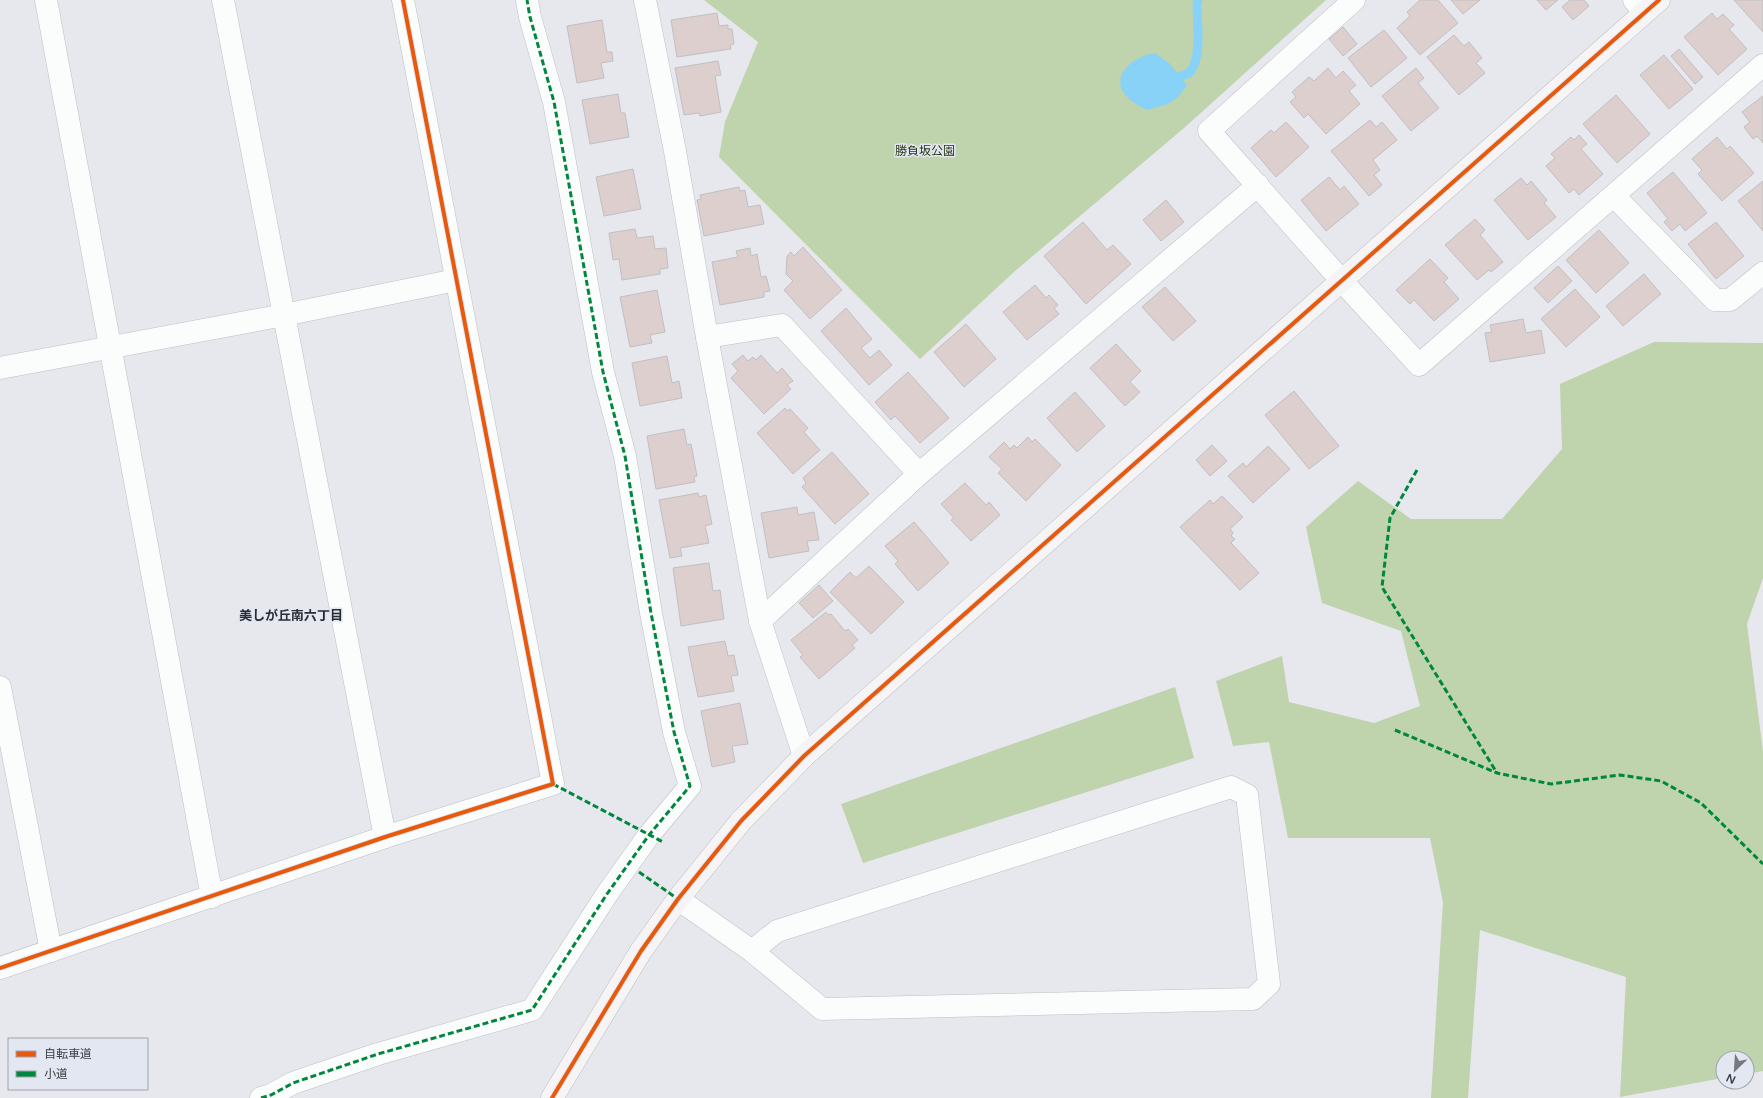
<svg xmlns="http://www.w3.org/2000/svg" width="1763" height="1098" font-family="'Varela Round','Noto Sans JP',sans-serif">
<style>
.green{fill:#bfd3ac}
.water{fill:#88d2f7}
.lines{fill:none;stroke-linecap:round;stroke-linejoin:round}
.stream{stroke:#88d2f7;stroke-width:9}
.building{fill:#dccfce;stroke:#c1bfc1}
.street-casing{stroke:#bdbfc3;stroke-width:23}
.secondary-casing{stroke:#bdbfc3;stroke-width:23}
.street{stroke:#fbfcfc;stroke-width:22}
.secondary{stroke:#f6f4f4;stroke-width:22}
.quiet{stroke:#00873e;stroke-width:3;stroke-dasharray:6 3;stroke-linecap:butt}
.cycleway-casing{stroke:#e3e7f2;stroke-width:6}
.cycleway{stroke:#e8590c;stroke-width:4}
.labels{text-anchor:middle;stroke-width:3;stroke-linejoin:round;paint-order:stroke}
.park-label{font-size:12px;fill:#293815;stroke:#e3e7f2}
.neighbourhood-label{font-size:13px;font-weight:bold;fill:#292c35;stroke:#e3e7f2}
</style>
<rect width="100%" height="100%" fill="#e6e8ee"/>
<!-- green -->
<g class="green">
<path d="M704 0H1326L1184 128 1015 271 920 359 719 157 725 122 758 42Z"/>
<path d="M1654 342 1763 343V578L1747 624 1763 752V1071L1747 1074V1058H1723V1078L1620 1097 1626 977 1480 930 1468 1098H1431L1443 902 1430 838H1288L1269 742 1233 746 1216 681 1282 656 1289 702 1374 723 1420 706 1401 631 1322 603 1306 527 1358 481 1411 519H1502L1562 449 1560 384Z"/>
<path d="M1175 687 1194 758 863 863 841 804Z"/>
</g>
<!-- water -->
<path class="water" d="M1155 53 1169 63 1187 85C1174 105 1168 104 1147 110 1137 105 1124 98 1121 87 1116 68 1140 55 1155 53Z"/>
<g class="lines">
<!-- stream -->
<path class="stream" d="M1181 76C1184 75 1188 74 1190 72 1202 58 1197 21 1197 4L1198 0"/>
</g>
<!-- building -->
<g class="building">
<path d="M1420 0H1438L1458 23 1420 55 1397 28 1410 16 1407 12Z"/>
<path d="M1451 0H1480L1463 14Z"/>
<path d="M1537 0H1558L1546 10Z"/>
<path d="M1570 0H1584L1589 6 1573 20 1562 7Z"/>
<path d="M1734 0H1763V32Z"/>
<path d="M717 13 719 26 728 25V29H732L734 44 730 45 731 49 677 57 671 20Z"/>
<path d="M1712 13 1717 19 1723 14 1734 25 1729 29 1747 49 1718 75 1684 37Z"/>
<path d="M602 20 607 52H612L613 61 601 63 604 78 577 83 567 26Z"/>
<path d="M1343 27 1357 44 1343 56 1329 39Z"/>
<path d="M1384 30 1407 58 1371 87 1348 58Z"/>
<path d="M1454 35 1464 46 1469 42 1482 58 1476 63 1485 73 1459 95 1427 57Z"/>
<path d="M1679 49 1703 77 1695 84 1671 56Z"/>
<path d="M1664 55 1693 89 1669 109 1640 75Z"/>
<path d="M718 61 721 75 715 76 721 112 700 116 699 113 684 115 675 68Z"/>
<path d="M1328 68 1336 78 1343 71 1356 85 1349 91 1360 104 1326 134 1308 114 1304 118 1290 102 1296 97 1292 92 1309 77 1314 81Z"/>
<path d="M1416 68 1424 78 1418 83 1439 108 1411 131 1382 96Z"/>
<path d="M618 94 621 113H625L629 137 590 144 582 100Z"/>
<path d="M1616 95 1650 134 1617 163 1583 124Z"/>
<path d="M1763 96V143L1757 136 1753 139 1744 127 1750 122 1742 112Z"/>
<path d="M1370 120 1376 127 1382 122 1397 140 1373 160 1380 170 1374 175 1382 185 1369 196 1331 151Z"/>
<path d="M1286 122 1309 147 1276 177 1251 148 1271 130 1274 133Z"/>
<path d="M1579 135 1587 144 1581 149 1603 174 1579 195 1574 189 1569 193 1546 166 1555 158 1551 154 1571 137 1574 140Z"/>
<path d="M1717 137 1727 149 1730 146 1754 173 1722 201 1698 174 1702 170 1692 159Z"/>
<path d="M633 169 641 209 604 216 596 177Z"/>
<path d="M1673 172 1707 213 1685 231 1680 224 1672 231 1664 222 1668 219 1647 193Z"/>
<path d="M1329 177 1340 190 1344 186 1359 204 1326 231 1301 200Z"/>
<path d="M1521 178 1527 185 1531 181 1547 200 1544 203 1556 217 1528 240 1494 200Z"/>
<path d="M1763 181V231L1738 201Z"/>
<path d="M739 187 740 191 745 190 748 207 760 205 764 224 704 236 697 200 701 199 700 195Z"/>
<path d="M1166 200 1184 222 1161 241 1143 220Z"/>
<path d="M1475 219 1485 230 1480 235 1503 262 1491 272 1489 270 1477 280 1445 245Z"/>
<path d="M1083 222 1107 250 1113 245 1131 264 1086 304 1044 256Z"/>
<path d="M1716 222 1744 256 1716 279 1688 244Z"/>
<path d="M635 229 637 238 653 236 655 249 666 248 668 268 660 269V274L622 280 619 259 613 260 609 233Z"/>
<path d="M1599 230 1629 263 1596 293 1566 260Z"/>
<path d="M803 247 842 290 810 319 784 290 793 281 786 274 787 256 791 252 794 256Z"/>
<path d="M750 248 751 256 757 254 761 277 766 276 770 291 764 292V297L720 305 712 262 738 257 736 251Z"/>
<path d="M1430 259 1448 278 1444 282 1459 299 1434 321 1414 300 1410 304 1396 290Z"/>
<path d="M1558 266 1572 281 1548 303 1534 288Z"/>
<path d="M1644 274 1661 294 1623 326 1606 306Z"/>
<path d="M1035 285 1046 298 1049 295 1058 305 1054 308 1059 314 1027 340 1003 312Z"/>
<path d="M1165 287 1196 321 1173 341 1142 307Z"/>
<path d="M1575 289 1600 317 1566 347 1541 319Z"/>
<path d="M657 290 665 332 650 335 652 343 630 347 620 297Z"/>
<path d="M846 308 872 339 861 348 870 358 879 350 892 365 869 385 821 331Z"/>
<path d="M1523 319 1526 333 1541 330 1545 353 1490 362 1485 333 1492 332 1490 325Z"/>
<path d="M966 324 996 359 964 387 934 352Z"/>
<path d="M1116 344 1141 371 1130 382 1140 392 1125 406 1090 368Z"/>
<path d="M743 355 748 361 753 357 756 360 761 355 777 373 782 368 793 381 787 385 791 389 764 414 731 378 738 371 732 364Z"/>
<path d="M667 356 672 383 679 381 682 398 640 406 632 363Z"/>
<path d="M908 372 949 418 920 443 895 416 891 420 875 402Z"/>
<path d="M1294 391 1339 446 1309 469 1265 415Z"/>
<path d="M1075 392 1105 426 1077 452 1047 418Z"/>
<path d="M785 408 787 411 790 409 808 428 804 432 820 450 793 474 757 433Z"/>
<path d="M684 429 687 445 691 444 697 476 694 477 695 482 656 489 647 436Z"/>
<path d="M1028 437 1032 442 1035 439 1061 465 1026 501 998 473 1002 469 989 457 1004 442 1010 449 1014 445 1017 448Z"/>
<path d="M1212 445 1227 461 1210 476 1196 460Z"/>
<path d="M1268 446 1290 469 1253 503 1228 476 1243 463 1246 467Z"/>
<path d="M832 452 869 494 835 524 802 487 806 483 803 478Z"/>
<path d="M965 483 986 505 989 502 1000 515 971 541 951 520 954 518 941 504Z"/>
<path d="M698 493 699 497 706 495 712 524 705 526 709 543 680 548 682 556 670 558 659 500Z"/>
<path d="M1222 496 1243 517 1230 529 1233 533 1231 536 1235 539 1231 543 1259 573 1240 590 1180 527 1210 500 1213 504Z"/>
<path d="M797 507 798 515 814 512 819 540 807 541 809 551 769 558 761 513Z"/>
<path d="M914 522 949 563 918 591 895 564 898 561 885 546Z"/>
<path d="M709 563 713 591 720 590 724 619 681 626 673 568Z"/>
<path d="M869 566 904 602 871 634 830 592 850 572 856 578Z"/>
<path d="M819 585 833 601 813 618 799 603Z"/>
<path d="M826 612 829 615 831 614 845 631 848 629 858 640 852 645 855 648 819 679 800 657 803 655 791 640Z"/>
<path d="M725 641 728 656 734 655 738 675 731 676 734 691 698 697 688 647Z"/>
<path d="M740 703 748 744 732 746 735 762 712 767 701 711Z"/>
</g>
<g class="lines">
<!-- street casing -->
<g class="street-casing">
<g id="street">
<path d="M46 0 212 897"/>
<path d="M223 0 385 837"/>
<path d="M645 0 675 151 707 337 760 621 804 756"/>
<path d="M1354 0 1209 131 1341 280 1419 365 1763 65"/>
<path d="M1634 0 1645 12"/>
<path d="M1614 196 1715 300H1730L1763 273"/>
<path d="M707 337 782 325 919 474"/>
<path d="M0 368 284 315 456 280"/>
<path d="M760 621 919 474 1258 185"/>
<path d="M0 687 51 951"/>
<path d="M678 899 752 951 822 1009 1253 999 1269 984 1247 795 1231 787 777 931 752 951"/>
<path d="M0 968 385 837 553 784 403 0"/>
<path d="M261 1098 271 1095 293 1083 378 1054 532 1010 607 894 649 835 690 786 674 732 651 613 625 456 603 372 554 102 530 17 527 0"/>
</g>
</g>
<!-- secondary casing -->
<g class="secondary-casing">
<path id="secondary" d="M552 1098 641 951 678 899 741 821 804 756 1659 0"/>
</g>
<!-- street -->
<use href="#street" class="street"/>
<!-- secondary -->
<use href="#secondary" class="secondary"/>
<!-- quiet -->
<g class="quiet">
<path d="M1417 470 1390 518 1382 587 1497 773"/>
<path d="M1395 730 1497 773 1551 784 1620 775 1661 781 1701 803 1763 864"/>
<path d="M553 784 663 842"/>
<path d="M639 872 678 899"/>
<path d="M261 1098 271 1095 293 1083 378 1054 532 1010 607 894 649 835 690 786 674 732 651 613 625 456 603 372 554 102 530 17 527 0"/>
</g>
<!-- cycleway casing -->
<g class="cycleway-casing">
<g id="cycleway">
<path d="M0 968 385 837 553 784 403 0"/>
<path d="M552 1098 641 951 678 899 741 821 804 756 1659 0"/>
</g>
</g>
<!-- cycleway -->
<use href="#cycleway" class="cycleway"/>
</g>
<g class="labels">
<!-- park labels -->
<g class="park-label">
<text x="925" y="155">勝負坂公園</text>
</g>
<!-- neighbourhood labels -->
<g class="neighbourhood-label">
<text x="291" y="620">美しが丘南六丁目</text>
</g>
</g>
<!-- legend -->
<rect x="8" y="1038" width="140" height="52" fill="#e3e7f2" stroke="#a0a3ab"/>
<rect x="16" y="1051" width="20" height="6" fill="#e8590c" stroke="#a0a3ab"/>
<text x="44" y="1058" font-size="12" fill="#3b3d41">自転車道</text>
<rect x="16" y="1071" width="20" height="6" fill="#00873e" stroke="#a0a3ab"/>
<text x="44" y="1078" font-size="12" fill="#3b3d41">小道</text>
<!-- north arrow -->
<g transform="translate(1735 1070) rotate(205)"><circle r="19" fill="#e3e7f2" stroke="#a0a3ab"/>
<path d="M0-3L7 15L0 10L-7 15Z" fill="#77797e"/>
<text y="-6" font-size="11" font-weight="bold" text-anchor="middle" fill="#3b3d41">N</text>
</g>
</svg>
